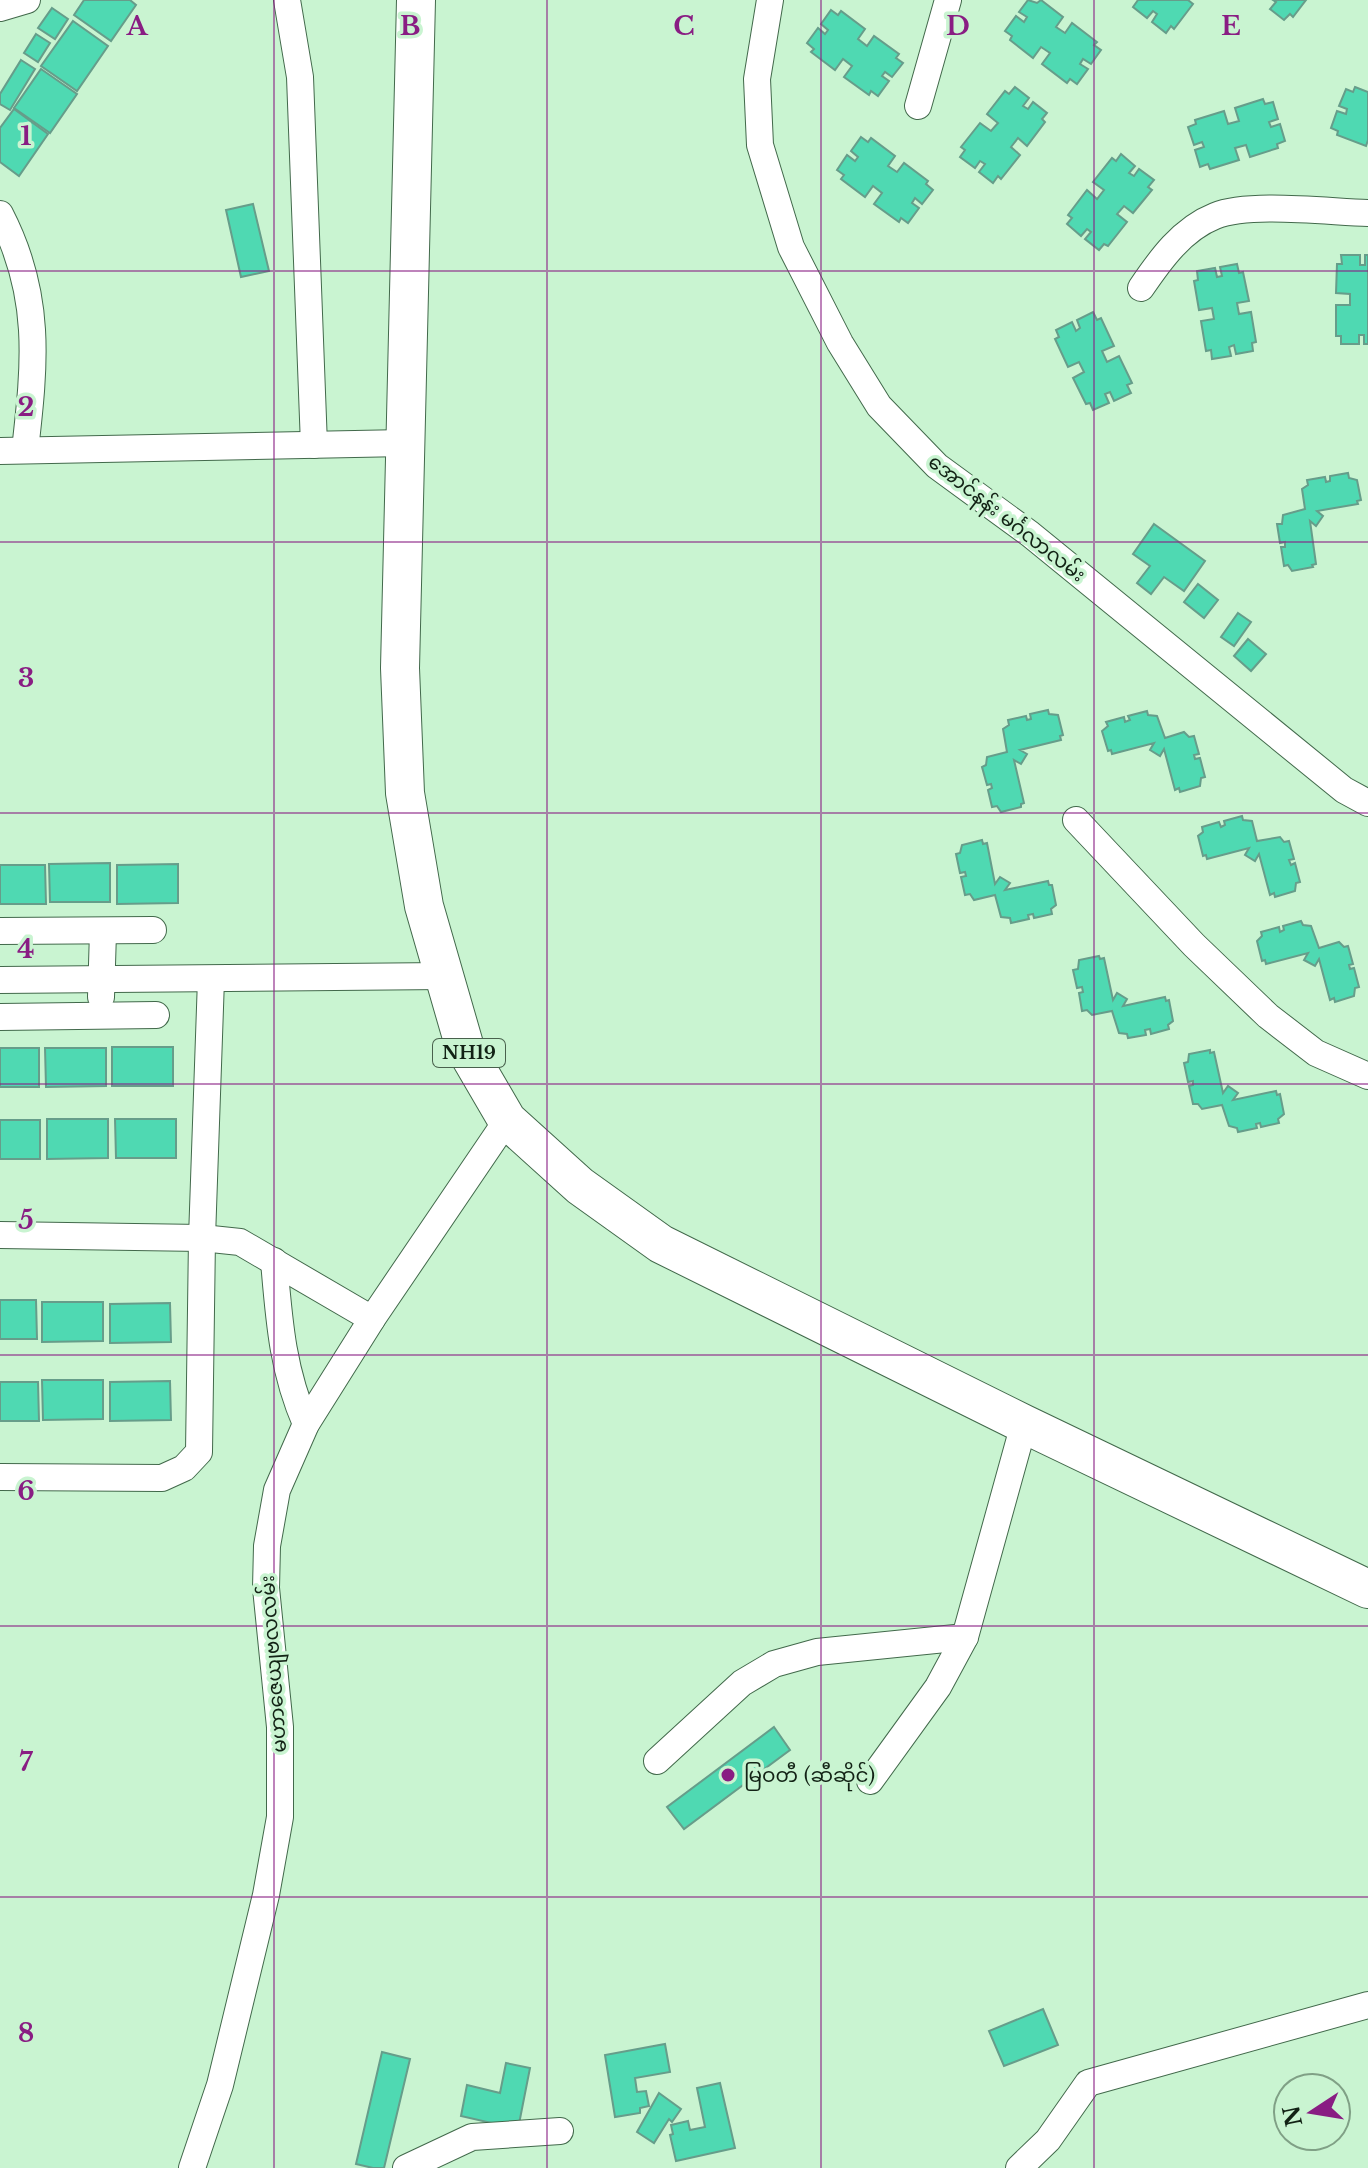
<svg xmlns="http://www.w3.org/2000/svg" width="1368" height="2168" font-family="'Libre Baskerville','Noto Sans Myanmar',serif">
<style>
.building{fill:#4fd9b2;stroke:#669d8a;stroke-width:2}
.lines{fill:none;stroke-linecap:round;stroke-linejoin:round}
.minor-casing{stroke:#42694b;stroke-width:28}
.highway-casing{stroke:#42694b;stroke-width:40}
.minor{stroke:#fff;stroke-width:26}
.highway{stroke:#fff;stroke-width:38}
.grid{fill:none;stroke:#891d83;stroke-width:2;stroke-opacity:0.55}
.poi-dot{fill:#891d83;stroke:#c9f4d1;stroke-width:3}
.labels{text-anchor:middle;stroke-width:7;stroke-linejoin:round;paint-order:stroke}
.shield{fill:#c9f4d1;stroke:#49614d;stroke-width:2}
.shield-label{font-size:18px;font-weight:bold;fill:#122215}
.street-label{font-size:20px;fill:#122215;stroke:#c9f4d1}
.poi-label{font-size:20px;fill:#122215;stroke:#c9f4d1;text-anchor:start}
.grid-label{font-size:26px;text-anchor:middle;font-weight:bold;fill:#891d83;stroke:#c9f4d1;stroke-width:7;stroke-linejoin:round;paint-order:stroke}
</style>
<rect width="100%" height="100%" fill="#c9f4d1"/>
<!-- building -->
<g class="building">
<path d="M84 0H130L136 5 111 41 74 15Z"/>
<path d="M1028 0 1037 3 1041 0 1063 17 1056 27 1065 33 1072 23 1097 42 1094 45 1101 50 1091 64 1083 59 1080 64 1088 69 1077 84 1070 79 1067 83 1042 64 1050 53 1041 47 1033 58 1010 40 1012 36 1005 31 1016 16 1024 22 1027 17 1019 12Z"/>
<path d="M1138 0H1188L1193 4 1174 29 1171 26 1166 33 1152 22 1157 14 1153 11 1147 18 1133 7Z"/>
<path d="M1273 0H1306L1293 17 1290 14 1284 20 1270 9 1276 2Z"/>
<path d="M52 8 68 19 55 39 38 28Z"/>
<path d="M831 10 838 15 841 11 865 29 858 39 867 46 874 36 899 54 896 58 903 63 892 77 885 72 882 76 889 81 878 96 871 91 869 95 844 77 852 66 843 59 835 70 811 52 814 49 807 43 818 28 825 34 828 30 821 24Z"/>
<path d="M73 21 108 46 77 91 41 66Z"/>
<path d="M36 34 50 43 38 62 24 53Z"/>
<path d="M21 60 35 69 10 110 0 104V94Z"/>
<path d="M41 69 77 94 50 133 14 108Z"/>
<path d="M1015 87 1029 98 1023 106 1028 109 1033 102 1047 113 1042 119 1045 122 1027 146 1018 138 1011 147 1020 155 1001 179 998 176 993 183 979 172 985 164 980 161 975 168 960 157 965 150 961 147 980 123 991 131 998 123 987 114 1005 91 1009 94Z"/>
<path d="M1355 87 1368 92V140L1366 146 1337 135 1338 131 1331 128 1337 111 1346 114 1347 109 1339 106 1346 89 1353 92Z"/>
<path d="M1263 99 1265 104 1273 102 1278 119 1269 122 1271 127 1280 124 1285 141 1277 144 1278 148 1250 157 1246 145 1235 148 1239 160 1210 169 1208 164 1200 167 1195 150 1204 147 1202 142 1194 145 1188 127 1196 124 1195 120 1224 111 1228 124 1239 121 1235 108Z"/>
<path d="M14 109 48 134 19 176 0 162V128Z"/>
<path d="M861 137 868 142 871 138 895 156 888 166 897 172 904 163 928 181 926 184 933 190 922 204 915 198 912 203 919 208 908 223 901 218 899 222 874 204 882 193 873 186 865 197 841 179 844 175 837 170 847 155 855 161 858 157 851 151Z"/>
<path d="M1121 154 1135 166 1129 173 1134 176 1139 169 1154 180 1148 187 1152 190 1133 213 1124 206 1117 214 1127 222 1108 246 1104 244 1099 250 1085 239 1091 232 1087 229 1081 236 1067 224 1072 218 1068 215 1087 190 1097 199 1104 190 1093 182 1112 158 1116 161Z"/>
<path d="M253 204 269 271 241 277 226 210Z"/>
<path d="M1341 255H1360V265H1365V255H1368V344H1364V335H1359V344H1341V336H1336V305H1350V294L1336 293 1337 264H1342Z"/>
<path d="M1237 264 1239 273 1243 272 1249 301 1237 303 1239 314 1251 312 1256 342 1252 343 1253 351 1236 354 1234 345 1229 347 1231 356 1212 359 1211 350 1206 351 1201 321 1214 319 1212 308 1199 310 1194 281 1198 280 1197 271 1215 268 1217 277 1222 276 1220 267Z"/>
<path d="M1093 312 1097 320 1101 318 1114 346 1102 351 1107 362 1119 356 1132 383 1127 385 1131 393 1114 401 1110 392 1105 394 1109 403 1093 410 1090 403 1086 404 1073 378 1084 372 1079 362 1068 367 1055 339 1059 337 1056 330 1072 322 1076 331 1080 328 1077 320Z"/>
<path d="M1348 473 1349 478 1357 480 1361 500 1357 501 1358 504 1317 511 1323 516 1316 526 1310 521 1316 564 1312 565 1313 567 1292 571 1288 565 1284 566 1281 547H1285V542L1280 543 1277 524H1282L1283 515 1305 509 1302 489 1308 485 1307 480 1325 477 1326 482 1330 481V476Z"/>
<path d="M1154 524 1205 561 1184 591 1164 577 1151 594 1137 583 1150 566 1133 554Z"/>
<path d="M1198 584 1218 600 1204 618 1184 602Z"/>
<path d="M1238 613 1251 622 1234 646 1221 637Z"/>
<path d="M1248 639 1266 654 1251 671 1234 656Z"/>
<path d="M1048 710 1049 714 1058 715 1063 735 1060 736 1061 740 1020 750 1027 754 1021 764 1014 760 1024 803 1021 804V807L1001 812 997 806 992 807 988 790 992 788 991 784 987 785 982 767 986 765 987 757 1007 752 1003 729 1009 725 1008 720 1026 716 1027 720 1031 719 1030 714Z"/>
<path d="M1147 711 1148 715 1157 716 1165 738 1184 732 1189 737 1194 736 1199 754 1194 755 1195 759 1200 758 1205 777 1201 778 1200 786 1180 792 1179 788 1175 790 1164 749 1160 756 1150 750 1154 743 1112 754 1111 750 1108 751 1102 731 1108 726 1106 722 1124 717 1125 722 1130 720 1128 716Z"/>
<path d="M1242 816 1243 820 1252 821 1257 841 1280 837 1284 842 1289 841 1294 859 1289 860 1291 865 1295 863 1300 882 1296 883 1295 891 1275 897 1274 893 1270 895 1259 854 1255 861 1245 855 1249 848 1207 859 1206 855 1203 856 1198 836 1203 832 1202 827 1219 822 1221 827 1225 825 1224 821Z"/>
<path d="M982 840 983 844 987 843 995 884 1000 877 1010 883 1005 890 1048 881 1049 885H1052L1056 905 1051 909 1052 914 1034 918 1033 914 1028 915 1029 919 1011 923 1010 918 1001 917 995 895 974 900 970 894 965 895 961 877 966 876 965 872 960 873 956 854 960 853 962 845Z"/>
<path d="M110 863V902H50L49 864Z"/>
<path d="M178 864V903L117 904V865Z"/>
<path d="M0 865H45L46 904H0Z"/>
<path d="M1301 921 1303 925 1311 926 1319 948 1339 942 1344 947 1348 946 1353 964 1349 965 1350 969 1354 968 1359 987 1355 988 1354 996 1335 1002 1334 998 1330 1000 1319 959 1315 966 1304 960 1308 953 1266 964 1265 960 1262 961 1257 941 1262 936 1261 932 1279 927 1280 932 1284 930 1283 926Z"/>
<path d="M1099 956 1100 959 1104 958 1113 1000 1117 993 1127 999 1123 1006 1165 997 1166 1001 1169 1000 1173 1021 1168 1025 1169 1029 1151 1034 1150 1029 1145 1030 1146 1035 1128 1038 1127 1034 1119 1033 1112 1011 1092 1015 1087 1010 1082 1011 1079 993 1083 992 1082 987 1077 988 1073 970 1078 969 1079 960Z"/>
<rect x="112" y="1047" width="61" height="39"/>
<rect x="0" y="1048" width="39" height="39"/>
<path d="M45 1048H106V1086L46 1087Z"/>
<path d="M1210 1050V1053L1214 1052 1223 1093 1228 1086 1238 1093 1233 1100 1276 1091 1277 1095 1280 1094 1284 1114 1278 1119 1279 1123 1261 1127 1260 1123 1256 1124 1257 1128 1238 1132 1237 1128 1229 1126 1222 1105 1202 1109 1198 1104H1193L1189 1086 1193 1085V1081L1188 1082 1184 1063 1188 1062 1189 1054Z"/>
<path d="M47 1119H108V1158L47 1159Z"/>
<path d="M115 1119H176V1158H116Z"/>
<rect x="0" y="1120" width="40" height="39"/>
<path d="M0 1300H36L37 1339H0Z"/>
<path d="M42 1302H103V1341L42 1342Z"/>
<path d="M170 1303 171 1342 110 1343V1304Z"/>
<path d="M42 1380H103V1419L43 1420Z"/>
<path d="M170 1381 171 1420 110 1421V1382Z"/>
<path d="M0 1382H38L39 1421H0Z"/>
<path d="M774 1727 790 1750 684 1829 667 1807Z"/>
<path d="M1043 2009 1058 2045 1004 2066 989 2031Z"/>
<path d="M665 2044 670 2072 635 2078 637 2092 646 2091 649 2106 640 2108V2113L615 2117 605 2055Z"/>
<path d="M382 2052 410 2059 384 2168H373L356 2164Z"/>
<path d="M506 2063 530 2068 518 2129 461 2116 467 2085 500 2093Z"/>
<path d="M720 2083 735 2148 676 2161 670 2135 673 2134 671 2125 688 2121 690 2130 705 2127 697 2088Z"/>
<path d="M659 2093 681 2109 672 2122 669 2119 654 2143 637 2132Z"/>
</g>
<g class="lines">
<!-- minor casing -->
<g class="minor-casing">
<g id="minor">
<path d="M287 0 300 77 314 445"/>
<path d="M770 0 757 79 760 145 791 247 840 343 879 406 937 466 1030 534 1344 790 1368 803"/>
<path d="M0 8 27 0"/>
<path d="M918 106 948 0"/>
<path d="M0 214C42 295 35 363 25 450"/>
<path d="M1141 288C1160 260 1182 229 1215 216 1249 202 1329 212 1368 213"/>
<path d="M0 451 405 443"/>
<path d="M1076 820 1194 945 1268 1016 1316 1053 1368 1076"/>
<path d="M0 931 153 930"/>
<path d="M0 980 444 976"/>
<path d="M101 997 103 932"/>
<path d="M0 1017 156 1015"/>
<path d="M0 1235 202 1238 240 1242 372 1319"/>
<path d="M274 1261C279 1319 282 1369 306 1424"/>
<path d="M0 1477 162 1478 184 1468 199 1452 202 1238 211 979"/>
<path d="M657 1761 742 1683 774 1664 817 1652 965 1637"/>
<path d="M870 1781 938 1687 965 1637 1024 1424"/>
<path d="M192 2168 220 2085 266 1895 280 1817V1727L266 1588 267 1546 277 1490 306 1424 372 1319 507 1120"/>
<path d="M406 2168 472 2137 560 2131"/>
<path d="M1019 2168 1048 2140 1088 2083 1368 2005"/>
</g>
</g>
<!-- highway casing -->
<g class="highway-casing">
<path id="highway" d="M416 0 400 668 405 793 424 906 465 1048 507 1120 580 1186 661 1244 1024 1424 1368 1589"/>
</g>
<!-- minor -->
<use href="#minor" class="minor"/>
<!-- highway -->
<use href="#highway" class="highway"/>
</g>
<!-- grid -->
<path class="grid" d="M274 0V2168M547 0V2168M821 0V2168M1094 0V2168M0 271H1368M0 542H1368M0 813H1368M0 1084H1368M0 1355H1368M0 1626H1368M0 1897H1368"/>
<!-- markers -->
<circle class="poi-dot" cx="728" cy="1775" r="8"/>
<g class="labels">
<!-- shield labels -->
<rect class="shield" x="433" y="1039" width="72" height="28" rx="6"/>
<g class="shield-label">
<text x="469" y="1059">NH19</text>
</g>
<!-- street labels -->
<g class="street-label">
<text transform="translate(1007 518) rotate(38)" y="7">အောင်နန်း မင်္ဂလာလမ်း</text>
<text transform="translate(273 1664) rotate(-94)" y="7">မဟာဇေယျဗလလမ်း</text>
</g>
<!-- poi labels -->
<g class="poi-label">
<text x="744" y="1782">မြဝတီ (ဆီဆိုင်)</text>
</g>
</g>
<g class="grid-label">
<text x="137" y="35">A</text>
<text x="410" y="35">B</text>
<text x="684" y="35">C</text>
<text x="958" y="35">D</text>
<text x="1231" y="35">E</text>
<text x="26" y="145">1</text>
<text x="26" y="416">2</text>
<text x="26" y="687">3</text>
<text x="26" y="958">4</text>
<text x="26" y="1229">5</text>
<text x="26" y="1500">6</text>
<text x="26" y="1771">7</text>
<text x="26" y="2042">8</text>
</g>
<!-- north arrow -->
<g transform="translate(1312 2112) rotate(258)"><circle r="38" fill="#c9f4d1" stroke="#80a086" stroke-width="2"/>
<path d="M0-6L14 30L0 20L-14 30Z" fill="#891d83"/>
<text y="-12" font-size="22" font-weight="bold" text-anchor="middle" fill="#122215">N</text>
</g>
</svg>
